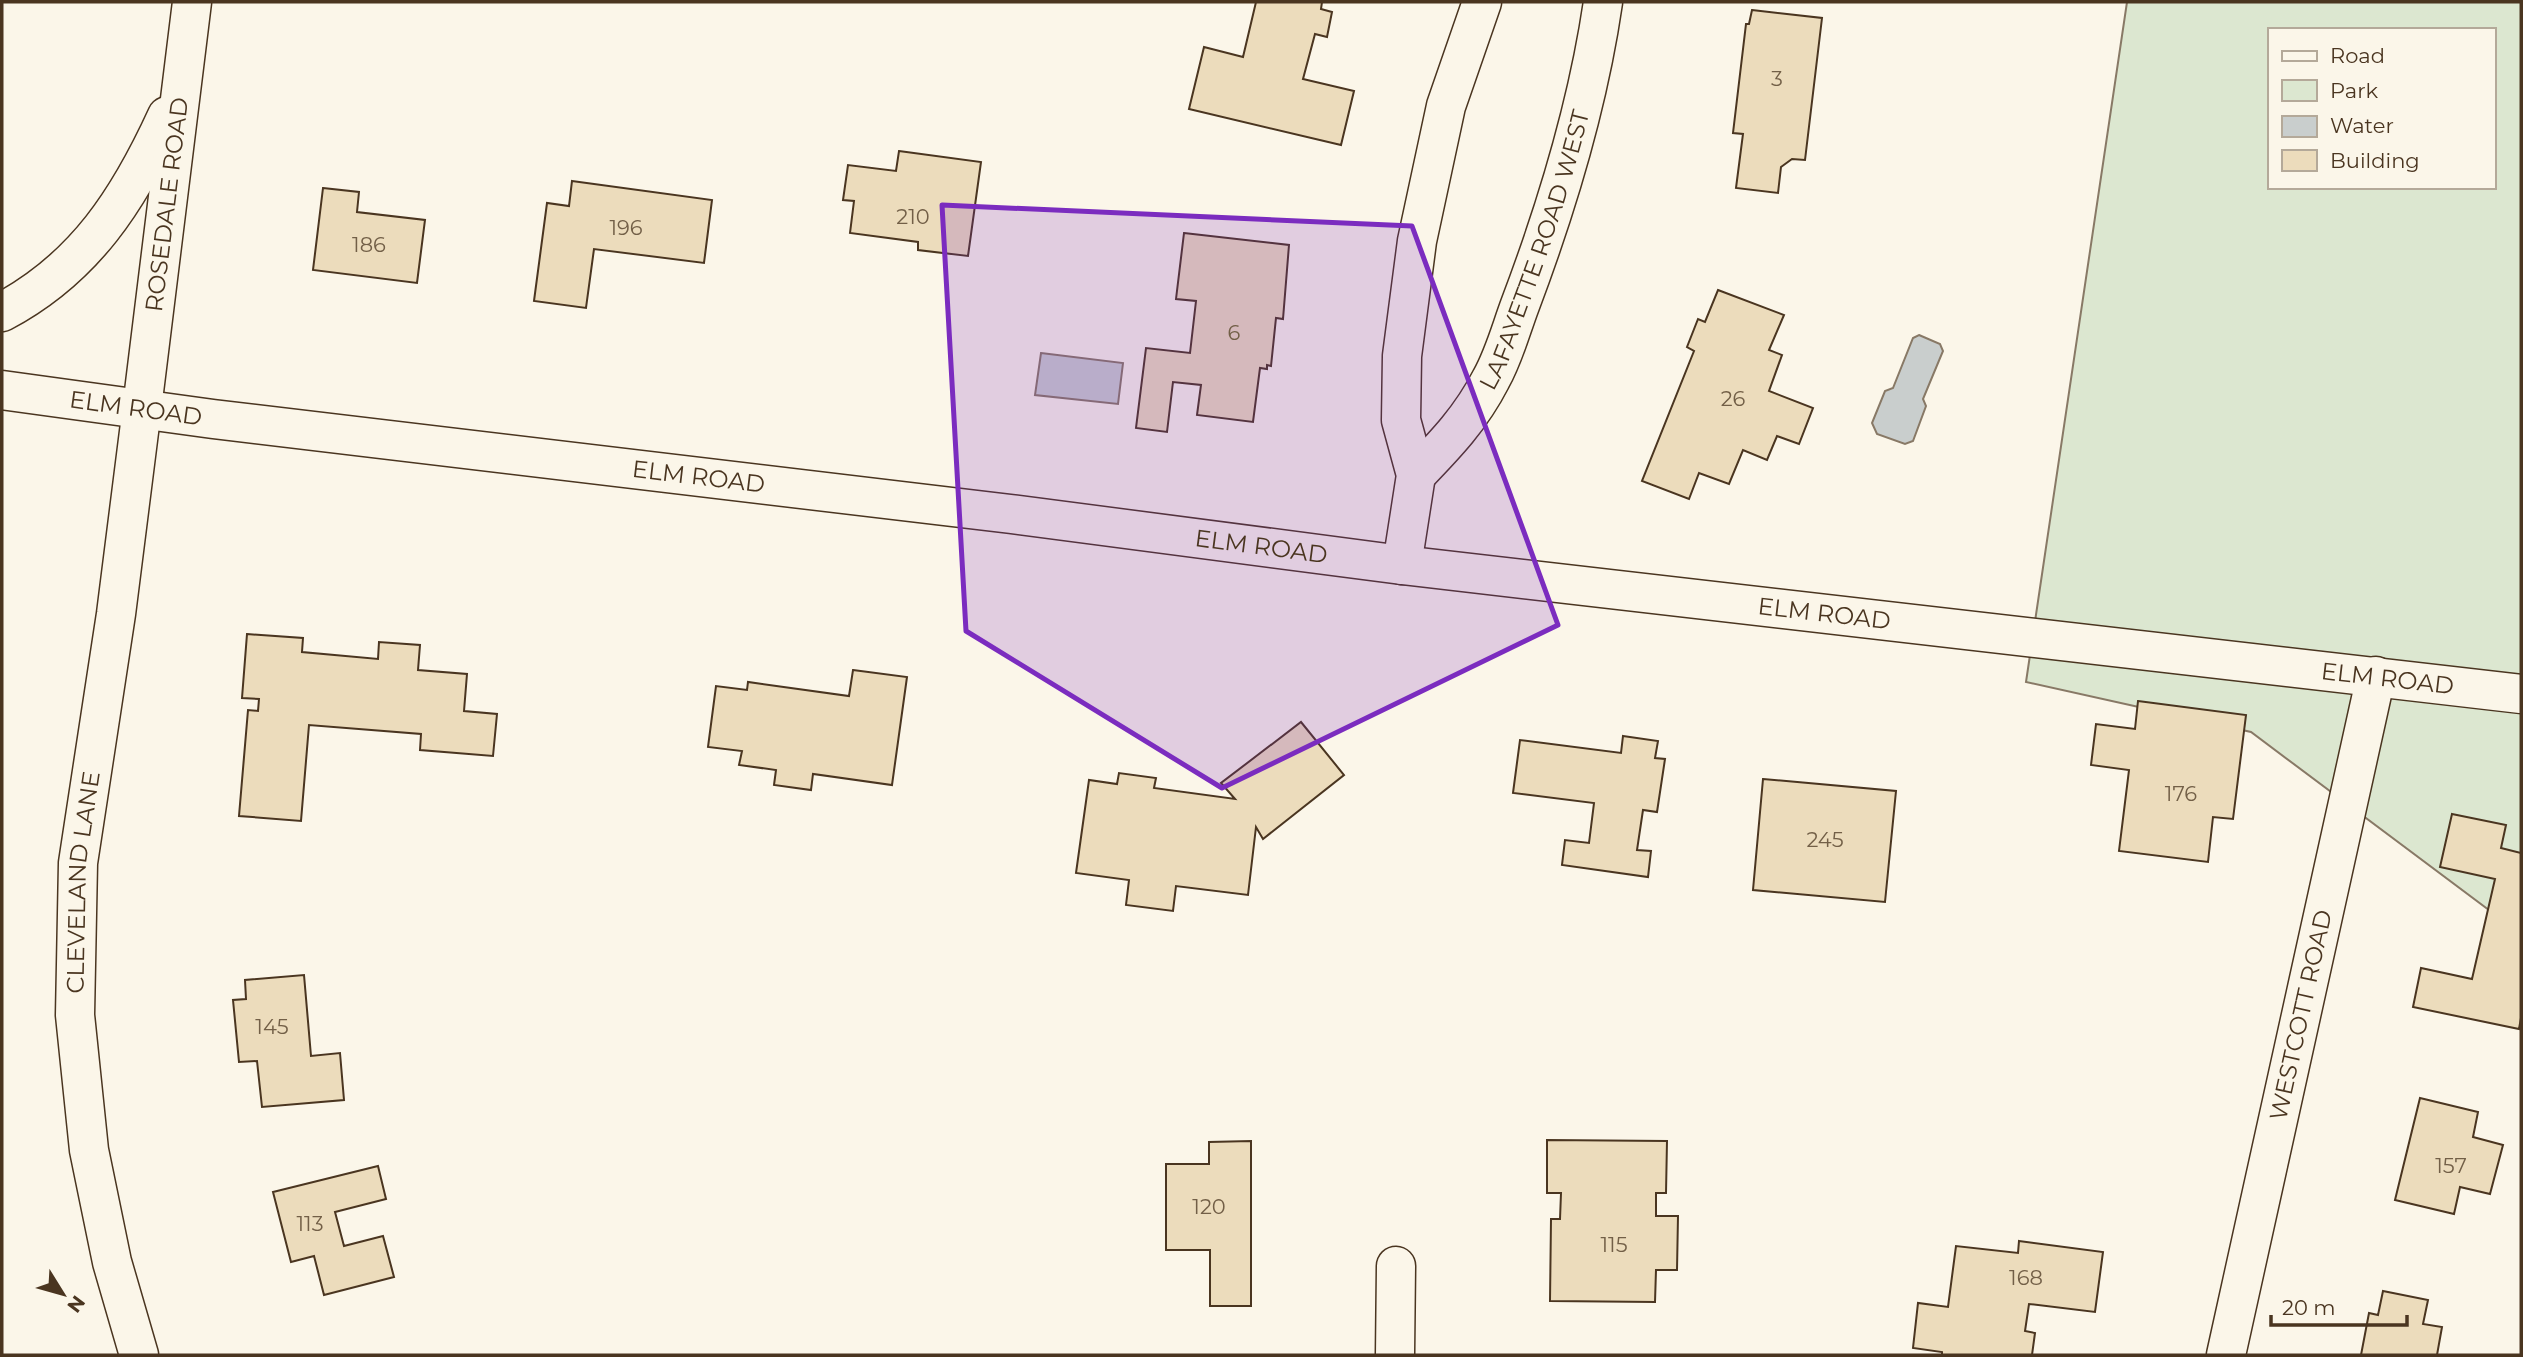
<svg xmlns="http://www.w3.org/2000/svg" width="2523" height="1357" font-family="Montserrat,sans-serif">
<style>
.green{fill:#dce7d0;stroke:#887966;stroke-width:2;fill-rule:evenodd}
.water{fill:#c9cecd;stroke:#887966;stroke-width:2}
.building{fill:#ecdcbc;stroke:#4a3520;stroke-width:2}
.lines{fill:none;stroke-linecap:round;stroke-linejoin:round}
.street-casing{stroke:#4a3520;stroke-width:41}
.secondary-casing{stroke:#4a3520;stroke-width:41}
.street{stroke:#fbf6e9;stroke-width:38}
.secondary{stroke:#fbf6e9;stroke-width:38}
.marked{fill:#7b2cbf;fill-opacity:0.2;stroke:#7b2cbf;stroke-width:5;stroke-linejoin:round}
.labels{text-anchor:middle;stroke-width:5;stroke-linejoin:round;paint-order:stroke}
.number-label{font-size:21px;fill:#725f47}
.street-label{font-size:24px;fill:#4a3520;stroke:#fbf6e9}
</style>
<rect width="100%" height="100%" fill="#fbf6e9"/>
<!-- green -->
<path class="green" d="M2127 2H2521V934L2251 732 2026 682ZM2269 30H2493V187H2269Z"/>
<!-- water -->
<g class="water">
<path d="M1919 335 1940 344 1943 351 1923 399 1926 406 1913 441 1905 444 1877 434 1872 423 1885 391 1893 388 1913 338Z"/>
<path d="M1041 353 1123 363 1118 404 1035 395Z"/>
</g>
<!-- building -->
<g class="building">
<path d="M1256 2H1322L1321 9 1332 12 1327 37 1315 34 1303 79 1354 91 1341 145 1189 109 1204 47 1243 57Z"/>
<path d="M1752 10 1822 18 1805 160 1792 159 1781 167 1778 193 1736 188 1743 134 1733 133 1746 24H1749Z"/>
<path d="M899 151 981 162 968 256 918 250V242L850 233 854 201 843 200 848 165 896 171Z"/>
<path d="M572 181 712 200 704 263 594 249 586 308 534 301 547 203 569 206Z"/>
<path d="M323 188 359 192 357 212 425 220 417 283 313 270Z"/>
<path d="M1184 233 1289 245 1283 319 1276 318 1271 366 1267 365V369L1260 368 1253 422 1197 415 1201 385 1173 382 1167 432 1136 428 1146 348 1190 353 1196 301 1176 299Z"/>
<path d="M1718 290 1784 315 1769 350 1782 355 1769 391 1813 408 1799 444 1777 436 1767 460 1743 450 1729 484 1699 473 1689 499 1642 481 1694 351 1687 347 1698 319 1705 322Z"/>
<path d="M247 634 303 638 302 652 378 659 379 642 420 645 418 670 467 674 464 711 497 714 493 756 420 750 421 734 309 725 301 821 239 816 248 710 258 711 259 699 242 698Z"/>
<path d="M853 670 907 677 892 785 813 774 811 790 774 785 776 770 739 765 742 751 708 747 716 686 747 690 748 682 849 696Z"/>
<path d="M2138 701 2246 715 2233 819 2213 817 2208 862 2119 851 2129 770 2091 765 2096 724 2135 729Z"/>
<path d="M1301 722 1344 775 1263 839 1256 827 1248 895 1176 886 1173 911 1126 905 1129 880 1076 873 1089 780 1117 784 1119 773 1156 778 1154 788 1235 799 1221 783Z"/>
<path d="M1623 736 1658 741 1655 758 1665 759 1657 812 1643 810 1637 850 1651 851 1648 877 1562 865 1565 840 1589 843 1594 803 1513 793 1520 740 1621 753Z"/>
<path d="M1763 779 1896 791 1885 902 1753 890Z"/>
<path d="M2452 814 2506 825 2501 848 2521 853V1018L2519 1029 2413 1007 2421 968 2472 979 2495 879 2440 867Z"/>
<path d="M304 975 311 1056 340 1053 344 1100 262 1107 257 1061 239 1062 233 1000 246 999 245 980Z"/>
<path d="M2420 1098 2478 1112 2473 1137 2503 1145 2490 1194 2460 1187 2454 1214 2395 1200Z"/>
<path d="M1547 1140 1667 1141 1666 1193H1656V1216H1678L1677 1270H1656L1655 1302 1550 1301 1551 1219H1560L1561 1193H1547Z"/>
<path d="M1251 1141V1306H1210V1250H1166V1164H1209V1142Z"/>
<path d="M378 1166 386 1199 335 1212 344 1246 383 1236 394 1277 324 1295 314 1256 291 1262 273 1192Z"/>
<path d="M2019 1241 2103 1252 2095 1312 2029 1304 2025 1331 2035 1333 2032 1355H1942V1352L1913 1348 1918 1303 1948 1307 1956 1246 2018 1253Z"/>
<path d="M2383 1291 2428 1300 2423 1324 2442 1327 2437 1355H2361L2369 1313 2378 1315Z"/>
</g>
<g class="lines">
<!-- street casing -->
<g class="street-casing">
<g id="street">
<path id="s1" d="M1416 475C1446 444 1471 418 1491 379 1504 356 1511 329 1520 305 1557 207 1588 105 1603 2"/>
<path d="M1402 565 1416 475 1401 420 1402 356 1417 241 1446 106 1482 2"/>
<path id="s2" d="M139 1355 112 1262 89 1150 75 1015 78 863 116 614 142 408"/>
<path d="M1395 1355 1396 1266"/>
<path id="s3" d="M2226 1355 2376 676"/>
</g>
</g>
<!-- secondary casing -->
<g class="secondary-casing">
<g id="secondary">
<path d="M2 312C85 268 129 199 167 116"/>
<path id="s4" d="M2 390 213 419 1011 514 1402 565 2521 694"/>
<path id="s5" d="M142 408 192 2"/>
</g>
</g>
<!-- street -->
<use href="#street" class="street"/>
<!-- secondary -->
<use href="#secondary" class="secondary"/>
</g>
<!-- marked area -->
<path class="marked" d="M942 205 1412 226 1558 625 1222 788 966 631Z"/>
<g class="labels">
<!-- number labels -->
<g class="number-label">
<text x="1777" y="86">3</text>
<text x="913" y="224">210</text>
<text x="626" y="235">196</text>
<text x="369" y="252">186</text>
<text x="1234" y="340">6</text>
<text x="1733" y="406">26</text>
<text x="2181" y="801">176</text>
<text x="1825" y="847">245</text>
<text x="272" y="1034">145</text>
<text x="2451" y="1173">157</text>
<text x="1209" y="1214">120</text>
<text x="310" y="1231">113</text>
<text x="1614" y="1252">115</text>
<text x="2026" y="1285">168</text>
</g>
<!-- street labels -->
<g class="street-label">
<text dy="8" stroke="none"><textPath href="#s5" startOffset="205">ROSEDALE ROAD</textPath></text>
<text dy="8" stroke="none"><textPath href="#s1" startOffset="259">LAFAYETTE ROAD WEST</textPath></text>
<text dy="8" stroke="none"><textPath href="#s4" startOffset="135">ELM ROAD</textPath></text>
<text dy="8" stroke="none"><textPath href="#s4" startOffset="702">ELM ROAD</textPath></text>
<text dy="8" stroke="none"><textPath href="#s4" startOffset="1269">ELM ROAD</textPath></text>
<text dy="8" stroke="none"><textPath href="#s4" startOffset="1836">ELM ROAD</textPath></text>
<text dy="8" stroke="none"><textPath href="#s4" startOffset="2403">ELM ROAD</textPath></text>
<text dy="8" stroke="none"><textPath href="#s2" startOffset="480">CLEVELAND LANE</textPath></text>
<text dy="8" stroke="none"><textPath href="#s3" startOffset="348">WESTCOTT ROAD</textPath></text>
</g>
</g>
<!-- border -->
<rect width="2523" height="1357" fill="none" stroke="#4a3520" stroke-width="7"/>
<!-- legend -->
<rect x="2268" y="28" width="228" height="161" fill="#fbf6e9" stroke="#b4a999" stroke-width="2"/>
<rect x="2282" y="51" width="35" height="10" fill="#fbf6e9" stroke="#b4a999" stroke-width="2"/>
<text x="2330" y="63" font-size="21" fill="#4a3520">Road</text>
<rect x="2282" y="80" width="35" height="21" fill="#dce7d0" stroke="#b4a999" stroke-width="2"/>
<text x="2330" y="98" font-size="21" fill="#4a3520">Park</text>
<rect x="2282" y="116" width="35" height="21" fill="#c9cecd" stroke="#b4a999" stroke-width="2"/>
<text x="2330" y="133" font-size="21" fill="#4a3520">Water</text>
<rect x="2282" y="150" width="35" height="21" fill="#ecdcbc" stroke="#b4a999" stroke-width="2"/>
<text x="2330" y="168" font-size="21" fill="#4a3520">Building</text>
<!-- north arrow -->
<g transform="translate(63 1294) rotate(127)" stroke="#fbf6e9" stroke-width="5" paint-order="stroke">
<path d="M0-5L12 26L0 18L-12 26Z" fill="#4a3520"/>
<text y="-10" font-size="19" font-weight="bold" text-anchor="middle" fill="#4a3520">N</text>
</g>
<!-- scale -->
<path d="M2271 1315v10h136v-10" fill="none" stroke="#4a3520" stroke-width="3.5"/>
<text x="2282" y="1315" font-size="21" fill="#4a3520" stroke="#fbf6e9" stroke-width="5" paint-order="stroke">20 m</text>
</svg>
